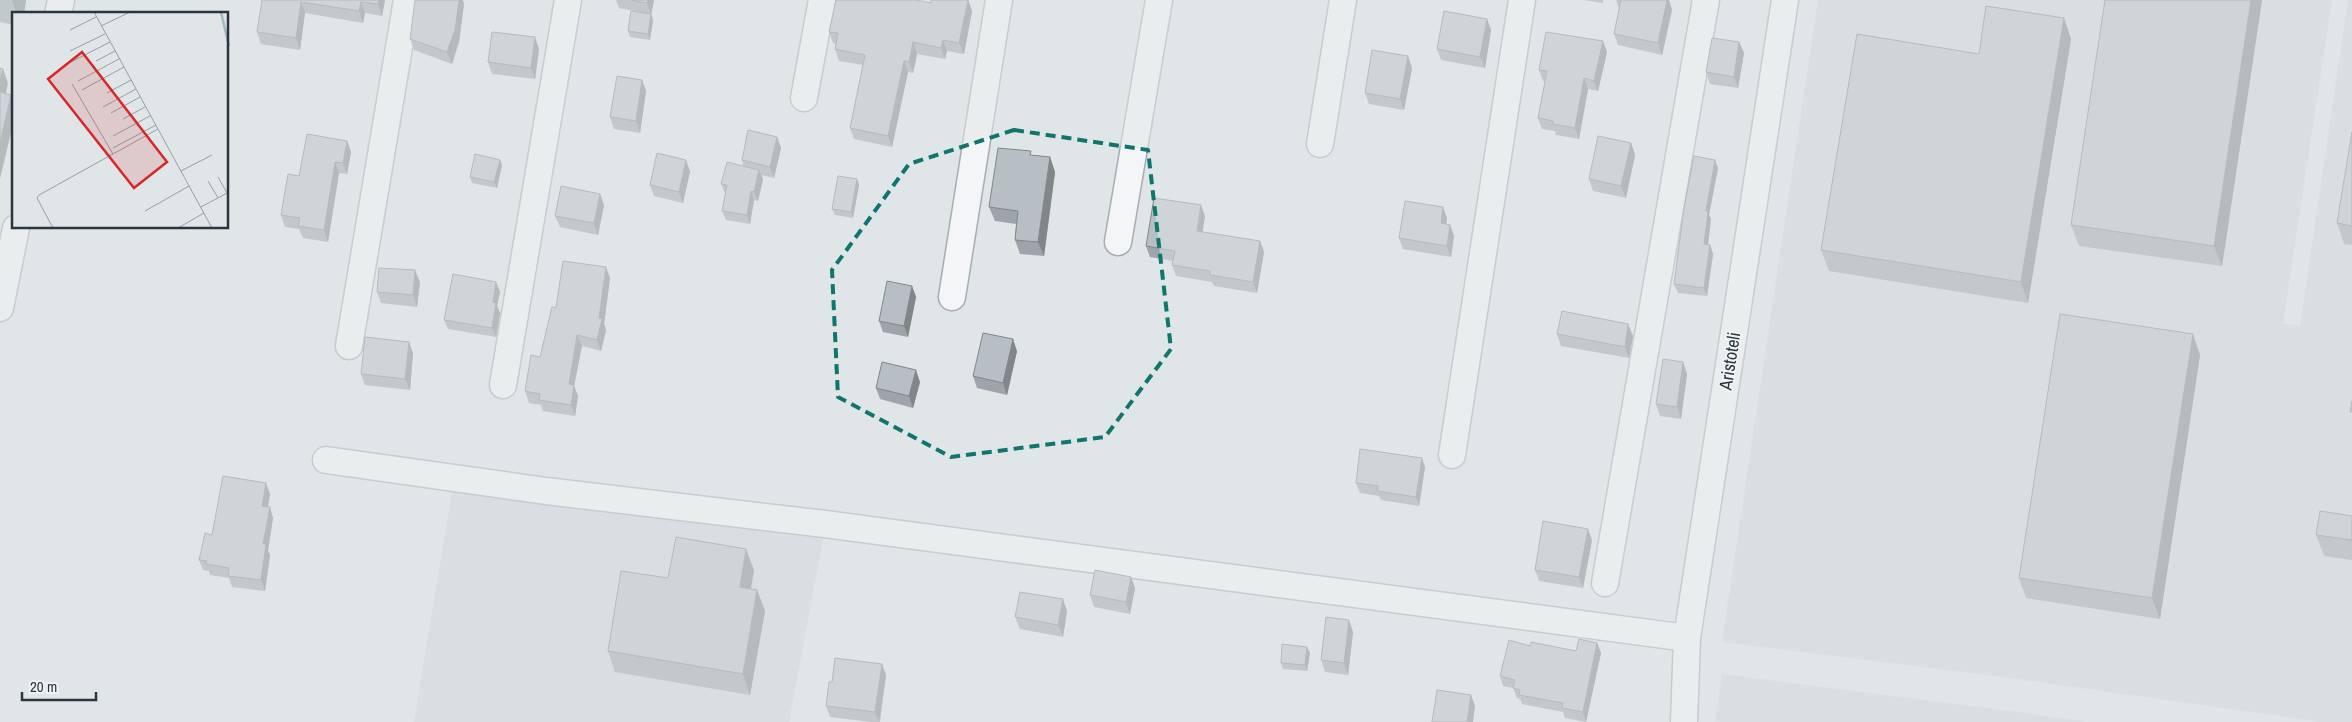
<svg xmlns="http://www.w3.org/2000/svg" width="2352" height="722" font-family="'Archivo Narrow',sans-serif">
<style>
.built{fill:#cfd5da}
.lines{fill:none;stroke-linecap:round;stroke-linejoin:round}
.minor-casing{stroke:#a6adb2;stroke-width:29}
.minor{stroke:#f3f5f7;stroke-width:26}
.wall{fill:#9ea4a9}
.shaded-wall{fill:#818689}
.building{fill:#b8bfc4;stroke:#818689}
.marked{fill:none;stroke:#0f766e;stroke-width:4;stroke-dasharray:10 6;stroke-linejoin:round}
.labels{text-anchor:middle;stroke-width:4;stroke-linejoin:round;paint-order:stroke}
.street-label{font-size:18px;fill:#2a363e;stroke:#f0f3f6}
.inset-river{fill:none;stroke:#9fb9c5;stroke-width:2.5}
.inset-road{fill:none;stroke:#979fa4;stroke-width:1}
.view{fill:#d62828;fill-opacity:0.15;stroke:#d62828;stroke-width:2.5}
.inset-edge{fill:none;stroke:#2a363e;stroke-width:2.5}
</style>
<rect width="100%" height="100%" fill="#e0e5e8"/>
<!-- built -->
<g class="built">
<path d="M1818 0H2332L2283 323 2300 326 2348 0H2352V722H2321L2003 677 1722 642Z"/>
<path d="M453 486 823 539 789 722H414Z"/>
<path d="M1722 674 2011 711 2088 722H1715Z"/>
</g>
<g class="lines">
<!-- minor casing -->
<g class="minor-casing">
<g id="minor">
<path d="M58 14 61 0"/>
<path d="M804 98 822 0"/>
<path d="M1320 144 1343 0"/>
<path d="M1118 242 1159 0"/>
<path d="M952 297 999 0"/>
<path d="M0 308 16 228"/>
<path d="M349 346 407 0"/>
<path d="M503 385 568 0"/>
<path d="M1452 455 1522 0"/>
<path d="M326 460 546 491 825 524 1687 638"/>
<path d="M1605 583 1706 0"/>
<path d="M1684 722 1687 638 1785 0"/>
</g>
</g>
<!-- minor -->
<use href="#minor" class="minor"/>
</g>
<!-- wall -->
<g class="wall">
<path d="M0 0H26L24 14H14V25L0 22Z"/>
<path d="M262 0H385L382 16 365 13 363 23 305 13 300 50 261 44 257 32Z"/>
<path d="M616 0H654L651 15 653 20 650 40 630 37 628 31 644 13 619 8Z"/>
<path d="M931 0H968L972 11 964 54 947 51 945 59 917 54 913 73 908 72 892 147 854 139 850 128 863 65 839 61 835 49 836 44 833 43 829 32 931 3Z"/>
<path d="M1584 0H1603V3Z"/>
<path d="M1616 0H1669L1672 10 1662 55 1618 45 1614 34 1619 9Z"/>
<path d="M2262 0 2222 266 2079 246 2071 225Z"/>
<path d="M464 4 459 42 452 64 414 50 410 39Z"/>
<path d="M1487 19 1491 30 1485 68 1441 60 1437 49Z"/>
<path d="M2071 39 2028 303 1829 271 1821 250 1979 54Z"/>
<path d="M1739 42 1744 53 1738 88 1710 84 1706 72Z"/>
<path d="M539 49 535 79 492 74 488 62Z"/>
<path d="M1607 52 1598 91 1588 89 1579 139 1556 135 1555 131 1542 129 1538 118 1545 81H1543L1539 70Z"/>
<path d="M1412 68 1404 110 1369 104 1365 93Z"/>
<path d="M642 80 646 91 640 133 614 129 610 117Z"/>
<path d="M2352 132V245L2344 244 2337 223Z"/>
<path d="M777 137 781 148 774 178 761 175 763 179 758 201 754 200 750 224 726 220 722 211 726 193H725L721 184 744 167 742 160Z"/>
<path d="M347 141 351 152 347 174 339 173 328 242 303 238 299 229 285 227 281 215 299 176Z"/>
<path d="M1631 143 1635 155 1626 198 1593 191 1589 179Z"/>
<path d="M1032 155 1050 157 1055 172 1044 256 1020 254 1015 240 1016 224 995 221 989 207Z"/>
<path d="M500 160 502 165 497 188 472 183 470 177Z"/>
<path d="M1718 168 1709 215 1711 219 1708 245H1710L1713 254 1707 296 1678 293 1674 284Z"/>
<path d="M690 171 683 203 654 196 650 185Z"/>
<path d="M857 179 859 185 853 218 835 215 832 209Z"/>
<path d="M600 194 604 205 598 235 560 227 555 216Z"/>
<path d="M1205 216 1202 232 1260 241 1264 252 1257 293 1214 286 1212 282 1176 276 1172 265 1173 261 1150 257 1146 246Z"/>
<path d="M1447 218 1446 224 1450 225 1454 236 1451 257 1403 249 1399 238Z"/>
<path d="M610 278 604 324 606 330 601 351 582 346 574 386 578 396 575 416 543 411 541 405 529 403 525 391 540 357 556 308Z"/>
<path d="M420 282 417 307 381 303 377 292Z"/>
<path d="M496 282 500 292 497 306 500 313 496 337 448 329 444 320Z"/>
<path d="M912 286 916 297 908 337 883 332 879 321Z"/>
<path d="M1557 334 1633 336 1629 358 1561 346Z"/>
<path d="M1017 351 1007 395 977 388 973 376Z"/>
<path d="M413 353 410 390 365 385 361 374Z"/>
<path d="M2200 355 2160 619 2026 598 2019 578Z"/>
<path d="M1683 362 1687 374 1681 419 1660 416 1656 404Z"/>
<path d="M920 382 913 408 880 399 876 388Z"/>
<path d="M1425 467 1419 506 1381 500 1379 496 1360 493 1356 483Z"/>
<path d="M270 494 268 507 273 518 268 551 270 555 265 591 232 587 229 578 210 575 209 571 203 570 199 560 212 535Z"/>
<path d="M2352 516V560L2324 556 2316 535Z"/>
<path d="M1592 540 1583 588 1539 581 1535 570Z"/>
<path d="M754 570 751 589 757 590 765 611 750 695 615 672 608 651 668 578Z"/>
<path d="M1131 577 1135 588 1130 614 1094 607 1090 595Z"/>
<path d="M1067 611 1063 637 1020 629 1015 617Z"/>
<path d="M1353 632 1348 675 1325 672 1321 660Z"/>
<path d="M1597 643 1601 653 1586 722 1565 718 1563 712 1522 704 1520 699 1517 698 1513 688 1503 686 1500 676 1530 646 1576 651Z"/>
<path d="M1310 653 1307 671 1283 669 1281 663Z"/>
<path d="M886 675 880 722H871L830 717 826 706 832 682Z"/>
</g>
<!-- shaded-wall -->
<g class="shaded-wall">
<path d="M12 0H26L24 14H17Z"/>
<path d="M379 0H385L382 16 378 4Z"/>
<path d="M459 0H463L464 4 459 42 452 64 447 52Z"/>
<path d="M648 0H654L651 15 647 3Z"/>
<path d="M968 0 972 11 964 54 959 43Z"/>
<path d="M1667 0H1669L1672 10 1662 55 1658 43Z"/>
<path d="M2251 0H2262L2222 266 2214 246Z"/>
<path d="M301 2 305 13 300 50 296 38Z"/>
<path d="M361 2 365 13 363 23 359 11Z"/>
<path d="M651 14 653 20 650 40 648 34Z"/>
<path d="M2064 18 2071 39 2028 303 2021 282Z"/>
<path d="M1487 19 1491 30 1485 68 1480 57Z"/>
<path d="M535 37 539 49 535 79 531 68Z"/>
<path d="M943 40 947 51 945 59 941 48Z"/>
<path d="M1603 41 1607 52 1598 91 1594 81Z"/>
<path d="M913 42 917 54 913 73 909 62Z"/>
<path d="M1739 42 1744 53 1738 88 1734 77Z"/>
<path d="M1408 56 1412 68 1404 110 1400 99Z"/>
<path d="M904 61 908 72 892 147 888 136Z"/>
<path d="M3 69 8 83 3 107 0 98V82Z"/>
<path d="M1584 78 1588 89 1579 139 1575 128Z"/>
<path d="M642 80 646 91 640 133 636 121Z"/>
<path d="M11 95 14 102V120L0 179V142Z"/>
<path d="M777 137 781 148 774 178 770 167Z"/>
<path d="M347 141 351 152 347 174 343 163Z"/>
<path d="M1631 143 1635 155 1626 198 1621 186Z"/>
<path d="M1050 157 1055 172 1044 256 1038 242Z"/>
<path d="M500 160 502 165 497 188 494 182Z"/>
<path d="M686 160 690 171 683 203 679 192Z"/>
<path d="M1715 160 1718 168 1709 215 1711 219 1707 253 1704 244 1706 211Z"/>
<path d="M335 162 339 173 328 242 324 230Z"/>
<path d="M759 170 763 179 758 201 754 192Z"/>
<path d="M857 179 859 185 853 218 851 212Z"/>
<path d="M751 191 754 200 750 224 747 215Z"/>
<path d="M600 194 604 205 598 235 594 223Z"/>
<path d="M1201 205 1205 216 1201 242 1197 231Z"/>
<path d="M1443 207 1447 218 1445 235 1441 223Z"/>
<path d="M1450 225 1454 236 1451 257 1447 246Z"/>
<path d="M1260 241 1264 252 1257 293 1253 282Z"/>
<path d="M1710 245 1713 254 1707 296 1704 288Z"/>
<path d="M606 267 610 278 604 324 606 330 601 351 597 340 599 318Z"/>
<path d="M415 270 420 282 417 307 413 295Z"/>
<path d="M496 282 500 292 497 306 500 313 496 337 492 328 493 302Z"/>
<path d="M912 286 916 297 908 337 904 326Z"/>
<path d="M1628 324 1633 336 1629 358 1625 347Z"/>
<path d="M2193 334 2200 355 2160 619 2152 598Z"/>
<path d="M577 335 582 346 574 386 578 396 575 416 571 405 569 384Z"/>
<path d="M1013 339 1017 351 1007 395 1003 383Z"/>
<path d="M409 342 413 353 410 390 405 379Z"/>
<path d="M1683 362 1687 374 1681 419 1677 407Z"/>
<path d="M916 370 920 382 913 408 909 396Z"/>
<path d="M1422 458 1425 467 1419 506 1416 497Z"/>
<path d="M266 483 270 494 266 517 262 506Z"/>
<path d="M270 507 273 518 268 551 270 555 265 591 261 580 263 544Z"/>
<path d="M1588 529 1592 540 1583 588 1579 577Z"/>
<path d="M746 549 754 570 747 608 740 587Z"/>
<path d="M1131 577 1135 588 1130 614 1126 602Z"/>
<path d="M757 590 765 611 750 695 743 674Z"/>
<path d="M1063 599 1067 611 1063 637 1058 625Z"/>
<path d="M1349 620 1353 632 1348 675 1344 663Z"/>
<path d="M1597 643 1601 653 1586 722 1583 712Z"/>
<path d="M1307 647 1310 653 1307 671 1305 665Z"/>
<path d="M882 664 886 675 879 722 875 712Z"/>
<path d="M1471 695 1475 706 1473 722H1467Z"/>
</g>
<!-- building -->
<g class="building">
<path d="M262 0H379L378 4 361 2 359 11 301 2 296 38 257 32Z"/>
<path d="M415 0H459L455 30 447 52 410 39Z"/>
<path d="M631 0H648L647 3Z"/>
<path d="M836 0H917L931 3V0H968L959 43 943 40 941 48 913 42 909 62 904 61 888 136 850 128 865 55 835 49 838 33 829 32Z"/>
<path d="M1621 0H1667L1658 43 1614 34Z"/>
<path d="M2105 0H2251L2214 246 2071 225Z"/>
<path d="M1986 6 2064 18 2021 282 1821 250 1857 34 1979 54Z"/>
<path d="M631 11 651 14 648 34 628 31Z"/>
<path d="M1444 11 1487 19 1480 57 1437 49Z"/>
<path d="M492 32 535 37 531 68 488 62Z"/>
<path d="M1546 32 1603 41 1594 81 1584 78 1575 128 1553 124V121L1538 118 1547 71 1539 70Z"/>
<path d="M1712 38 1739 42 1734 77 1706 72Z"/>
<path d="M1372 50 1408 56 1400 99 1365 93Z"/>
<path d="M0 68 3 69 0 82Z"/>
<path d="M617 76 642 80 636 121 610 117Z"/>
<path d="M0 92 11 95 0 142Z"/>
<path d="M748 130 777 137 770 167 742 160Z"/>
<path d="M2352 132V226L2337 223Z"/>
<path d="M307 134 347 141 343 163 335 162 324 230 298 226 300 218 281 215 288 174 299 176Z"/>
<path d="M1598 136 1631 143 1621 186 1589 179Z"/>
<path d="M998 148 1031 151 1030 155 1050 157 1038 242 1015 240 1018 211 989 207Z"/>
<path d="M657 153 686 160 679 192 650 185Z"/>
<path d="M475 154 500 160 494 182 470 177Z"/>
<path d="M1694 156 1715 160 1706 211H1708L1704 244 1710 245 1704 288 1674 284 1684 208Z"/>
<path d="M727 162 759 170 754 192 751 191 747 215 722 211 727 185 721 184Z"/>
<path d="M838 176 857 179 851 212 832 209Z"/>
<path d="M561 186 600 194 594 223 555 216Z"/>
<path d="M1154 198 1201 205 1197 231 1260 241 1253 282 1210 275V271L1172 265 1175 251 1146 246Z"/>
<path d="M1405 201 1443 207 1441 223 1450 225 1447 246 1399 238Z"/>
<path d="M563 261 606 267 599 318 602 319 597 340 577 335 569 384 574 385 571 405 539 400 540 394 525 391 531 355 540 357 552 307 556 308Z"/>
<path d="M379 268 415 270 413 295 377 292Z"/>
<path d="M453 274 496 282 493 302 496 303 492 328 444 320Z"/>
<path d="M887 281 912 286 904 326 879 321Z"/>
<path d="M1562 311 1628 324 1625 347 1557 334Z"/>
<path d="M2060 314 2193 334 2152 598 2019 578Z"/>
<path d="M983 333 1013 339 1003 383 973 376Z"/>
<path d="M365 337 409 342 405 379 361 374Z"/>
<path d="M1663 359 1683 362 1677 407 1656 404Z"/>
<path d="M882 362 916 370 909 396 876 388Z"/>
<path d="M2352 401V412H2350Z"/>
<path d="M1360 449 1422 458 1416 497 1377 491 1378 486 1356 483Z"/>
<path d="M223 476 266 483 262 506 270 507 263 544H266L261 580 228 576 229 568 206 564 207 561 199 560 205 533 212 535Z"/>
<path d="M2320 511 2352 516V540L2316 535Z"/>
<path d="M1543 521 1588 529 1579 577 1535 570Z"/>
<path d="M676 537 746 549 740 587 757 590 743 674 608 651 621 571 668 578Z"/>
<path d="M1095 570 1131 577 1126 602 1090 595Z"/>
<path d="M1020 592 1063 599 1058 625 1015 617Z"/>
<path d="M1326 617 1349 620 1344 663 1321 660Z"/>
<path d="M1579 639 1597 643 1583 712 1562 708 1563 703 1519 695 1520 690 1513 688 1515 680 1500 676 1509 640 1530 646 1531 642 1576 651Z"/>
<path d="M1282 644 1307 647 1305 665 1281 663Z"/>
<path d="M835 658 882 664 875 712 826 706 829 682H832Z"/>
<path d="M1437 690 1471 695 1467 722H1432Z"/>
</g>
<!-- marked area -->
<path d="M0 0H2352V722H0ZM1014 130 1148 150 1171 349 1105 437 951 457 838 397 832 270 909 164Z" fill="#e0e5e8" fill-opacity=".55" fill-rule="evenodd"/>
<path class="marked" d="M1014 130 1148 150 1171 349 1105 437 951 457 838 397 832 270 909 164Z"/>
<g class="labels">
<!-- street labels -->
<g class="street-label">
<text transform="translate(1730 361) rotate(-81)" y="6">Aristoteli</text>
</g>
</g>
<!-- overview -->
<g transform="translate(12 12)">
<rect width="216" height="216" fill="#e0e5e8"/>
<path class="inset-river" d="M209 0 217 34"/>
<path class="inset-road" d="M82 0 200 216M89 14 118 0M58 18 84 5M58 39 93 22M84 49 103 39M55 52 98 30M66 69 107 47M60 72 101 142M70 78 112 55M95 81 119 68M91 95 124 77M99 101 128 85M111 107 133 95M101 124 138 104M101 136 144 113M169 159 200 143M206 165 215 181M196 169 206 186M189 195 217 180M133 199 177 174M41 216 25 186 27 183 146 117M166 216 192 201"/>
<path class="view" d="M70 40 155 150 122 176 36 67Z"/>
<rect width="216" height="216" class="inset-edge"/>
</g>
<!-- scale -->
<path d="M22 692v8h74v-8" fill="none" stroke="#2a363e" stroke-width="2.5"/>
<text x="30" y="692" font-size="15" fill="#2a363e" stroke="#f0f3f6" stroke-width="4" paint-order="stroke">20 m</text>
</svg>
